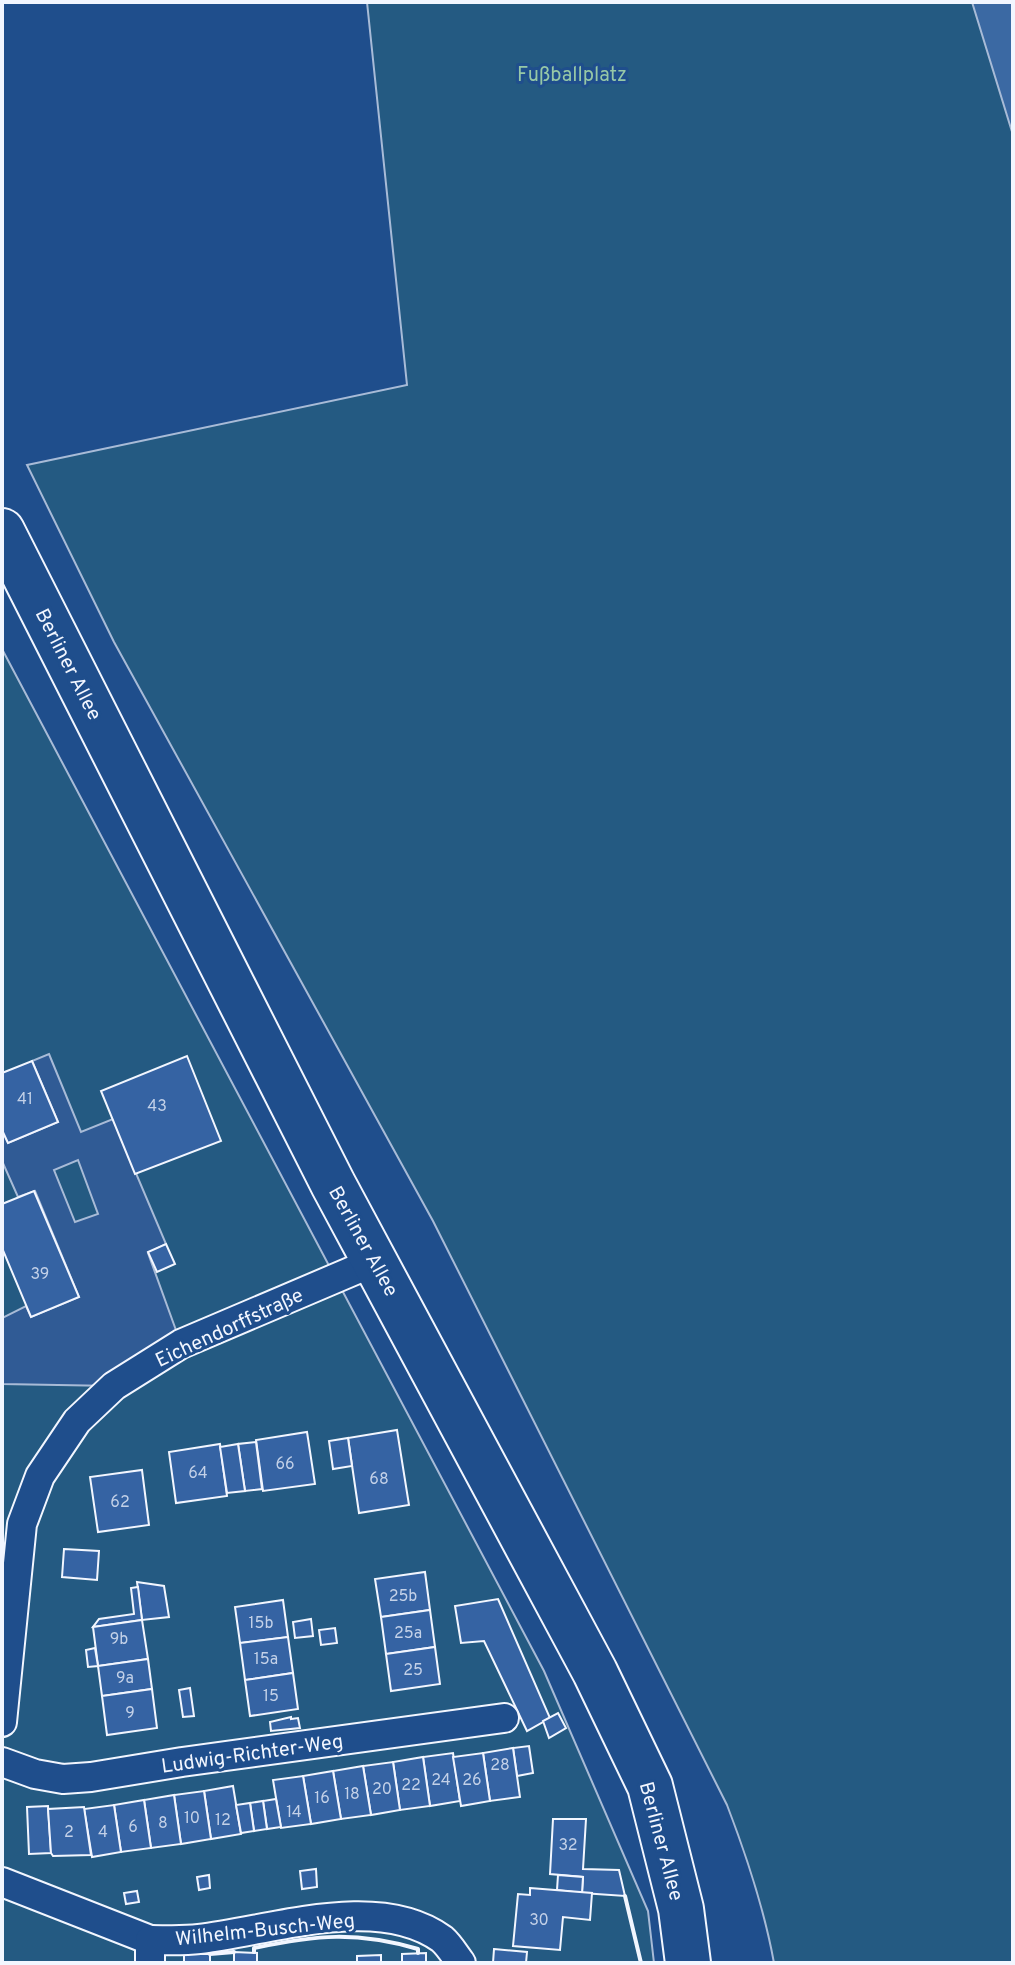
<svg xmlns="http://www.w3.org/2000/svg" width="1015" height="1965" font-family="Overpass,sans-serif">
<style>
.green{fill:#245a82;stroke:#a8bbd7;stroke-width:2}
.parking{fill:#305b95;stroke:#a8bbd7;stroke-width:2;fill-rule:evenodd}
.water{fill:#3b69a3;stroke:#a8bbd7;stroke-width:2}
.building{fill:#3563a3;stroke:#f2f6ff;stroke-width:2}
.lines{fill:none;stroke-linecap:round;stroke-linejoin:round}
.street-casing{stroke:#f2f6ff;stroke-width:32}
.primary-casing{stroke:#f2f6ff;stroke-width:48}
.street{stroke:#1f4e8c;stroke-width:28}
.primary{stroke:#1f4e8c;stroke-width:44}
.wall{stroke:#f2f6ff;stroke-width:4}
.labels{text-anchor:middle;stroke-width:6;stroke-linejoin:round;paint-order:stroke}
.number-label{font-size:16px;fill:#c3d1e8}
.park-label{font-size:20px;fill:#97c8a6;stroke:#1f4e8c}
.street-label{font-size:20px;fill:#f2f6ff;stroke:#1f4e8c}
</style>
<rect width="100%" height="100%" fill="#1f4e8c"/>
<!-- green -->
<g class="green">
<path d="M367 2H1001L1013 43V1963H774C764 1908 747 1857 727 1805L433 1221 114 642 27 465 407 385Z"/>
<path d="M2 649 544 1671 648 1911 654 1963H2Z"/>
</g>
<!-- parking -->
<path class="parking" d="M49 1054 81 1132 113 1119 166 1244 148 1253 181 1344 114 1386 2 1384V1318L26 1306 31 1317 79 1297 35 1191 18 1197 2 1161V1130L8 1143 58 1122 32 1061ZM78 1160 98 1214 75 1222 54 1170Z"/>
<!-- water -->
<path class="water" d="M972 2H1013V135Z"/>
<!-- building -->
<g class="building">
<path d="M187 1056 221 1141 135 1174 101 1091Z"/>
<path d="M32 1061 58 1122 8 1143 2 1130V1073Z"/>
<path d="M34 1191 79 1297 31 1317 2 1248V1204Z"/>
<path d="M166 1244 175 1264 157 1272 148 1252Z"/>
<path d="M397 1430 409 1505 359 1513 348 1438Z"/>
<path d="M307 1432 315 1484 263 1491 256 1440Z"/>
<path d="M348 1438 352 1466 333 1469 329 1441Z"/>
<path d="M256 1442 262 1489 245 1491 238 1444Z"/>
<path d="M220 1444 227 1496 176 1503 169 1452Z"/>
<path d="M238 1444 245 1491 227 1493 220 1447Z"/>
<path d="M142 1470 149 1525 98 1532 90 1477Z"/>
<path d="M64 1549 99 1551 97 1580 62 1577Z"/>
<path d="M425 1572 430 1610 381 1617 375 1579Z"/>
<path d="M137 1582 164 1586 169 1617 142 1620Z"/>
<path d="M138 1587 142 1620 93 1627 99 1619 134 1614 131 1588Z"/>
<path d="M498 1599 550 1718 527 1731 484 1641 461 1643 455 1606Z"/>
<path d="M283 1600 288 1637 240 1643 235 1607Z"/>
<path d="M430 1610 435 1647 386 1654 381 1617Z"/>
<path d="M311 1619 313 1636 295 1638 293 1622Z"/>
<path d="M142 1620 148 1659 98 1666 93 1627Z"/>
<path d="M335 1628 337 1643 321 1645 319 1630Z"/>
<path d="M288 1637 293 1673 245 1680 240 1643Z"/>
<path d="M435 1647 440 1684 391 1691 386 1654Z"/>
<path d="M95 1648 98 1666 88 1667 86 1650Z"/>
<path d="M148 1659 152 1689 102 1696 98 1666Z"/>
<path d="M293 1673 298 1709 250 1716 245 1680Z"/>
<path d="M190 1688 194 1716 183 1717 179 1690Z"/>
<path d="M152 1689 157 1728 107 1735 102 1696Z"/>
<path d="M558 1713 566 1728 549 1738 543 1721Z"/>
<path d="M291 1717V1719L298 1718 300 1728 271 1731 270 1722Z"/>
<path d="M529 1746 533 1773 517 1776 513 1748Z"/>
<path d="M513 1748 520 1797 490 1801 483 1753Z"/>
<path d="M453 1753 460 1801 430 1806 423 1757Z"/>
<path d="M483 1753 490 1801 461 1806 453 1757Z"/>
<path d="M423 1757 430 1806 400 1810 393 1762Z"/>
<path d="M393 1762 400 1810 371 1815 363 1766Z"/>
<path d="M363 1766 371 1815 341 1819 333 1771Z"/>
<path d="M333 1771 341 1819 311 1824 303 1776Z"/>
<path d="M303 1776 311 1824 281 1828 273 1780Z"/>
<path d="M233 1786 241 1834 211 1839 204 1791Z"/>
<path d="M204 1791 211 1839 181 1844 174 1795Z"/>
<path d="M174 1795 181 1844 151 1848 144 1800Z"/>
<path d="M276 1799 281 1827 267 1829 263 1801Z"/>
<path d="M144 1800 151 1848 121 1852 114 1805Z"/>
<path d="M263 1801 267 1829 254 1831 250 1803Z"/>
<path d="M250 1803 254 1831 241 1833 236 1805Z"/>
<path d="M114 1805 121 1852 92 1857 84 1809Z"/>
<path d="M48 1806 51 1853 29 1854 27 1807Z"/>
<path d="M84 1807 91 1855 53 1856 51 1853 48 1809Z"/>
<path d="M553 1819H586L583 1869 619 1870 625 1896 582 1893 583 1877 550 1874Z"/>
<path d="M316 1869 317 1887 302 1889 300 1871Z"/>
<path d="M209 1875 210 1888 199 1890 197 1877Z"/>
<path d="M558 1875 583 1877 582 1893 557 1890Z"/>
<path d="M530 1888 592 1893 590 1920 563 1917 560 1950 513 1946 518 1894 530 1895Z"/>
<path d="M137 1891 139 1902 126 1904 124 1893Z"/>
<path d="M494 1949 527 1952 526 1963H493Z"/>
<path d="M234 1952 257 1953V1963H234Z"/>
<path d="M426 1953V1963H402V1954Z"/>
<rect x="184" y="1954" width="26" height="9"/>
<path d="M381 1955V1963H357V1956Z"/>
</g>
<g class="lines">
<!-- street casing -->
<g class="street-casing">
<g id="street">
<path d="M2 1722 22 1524 40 1476 77 1421 114 1386 181 1344 376 1261"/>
<path d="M2 1762 35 1774 63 1779 91 1777 182 1762 504 1718"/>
<path d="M2 1882 150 1940"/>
<path d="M150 1963V1940C166 1940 183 1941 199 1939 271 1931 377 1892 442 1939 449 1945 455 1955 461 1963"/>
</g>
</g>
<!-- primary casing -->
<g class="primary-casing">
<path id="primary" d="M2 531 333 1184 595 1672 650 1786 681 1909 688 1963"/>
</g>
<!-- street -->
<use href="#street" class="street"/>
<!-- primary -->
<use href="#primary" class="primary"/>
<!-- wall -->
<g class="wall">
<path d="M625 1896 641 1963"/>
<path d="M254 1952V1948C317 1935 355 1931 418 1949V1953"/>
<path d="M210 1954 234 1952"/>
</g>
</g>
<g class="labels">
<!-- number labels -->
<g class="number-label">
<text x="25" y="1104">41</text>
<text x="157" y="1111">43</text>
<text x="40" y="1279">39</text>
<text x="285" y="1469">66</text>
<text x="198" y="1478">64</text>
<text x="379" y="1484">68</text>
<text x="120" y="1507">62</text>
<text x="403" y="1601">25b</text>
<text x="261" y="1628">15b</text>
<text x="408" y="1638">25a</text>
<text x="119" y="1644">9b</text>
<text x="266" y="1664">15a</text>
<text x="413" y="1675">25</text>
<text x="125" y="1683">9a</text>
<text x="271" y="1701">15</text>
<text x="130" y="1718">9</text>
<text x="500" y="1770">28</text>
<text x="441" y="1785">24</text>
<text x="472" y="1785">26</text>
<text x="411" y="1790">22</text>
<text x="382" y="1794">20</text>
<text x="352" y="1799">18</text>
<text x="322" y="1803">16</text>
<text x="294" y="1817">14</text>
<text x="192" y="1823">10</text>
<text x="223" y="1825">12</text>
<text x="163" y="1828">8</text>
<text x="133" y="1832">6</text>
<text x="69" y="1837">2</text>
<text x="103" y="1837">4</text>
<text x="568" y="1850">32</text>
<text x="539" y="1925">30</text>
</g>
<!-- park labels -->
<g class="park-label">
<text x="572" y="81">Fußballplatz</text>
</g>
<!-- street labels -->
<g class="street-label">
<text transform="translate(69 664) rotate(63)" y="7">Berliner Allee</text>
<text transform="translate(364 1241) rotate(61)" y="7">Berliner Allee</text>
<text transform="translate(229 1327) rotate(-25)" y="7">Eichendorffstraße</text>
<text transform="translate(252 1753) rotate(-8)" y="7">Ludwig-Richter-Weg</text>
<text transform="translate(662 1841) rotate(75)" y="7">Berliner Allee</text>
<text transform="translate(265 1929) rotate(-6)" y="7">Wilhelm-Busch-Weg</text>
</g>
</g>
<!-- border -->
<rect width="1015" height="1965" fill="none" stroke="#f2f6ff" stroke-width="8"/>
</svg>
